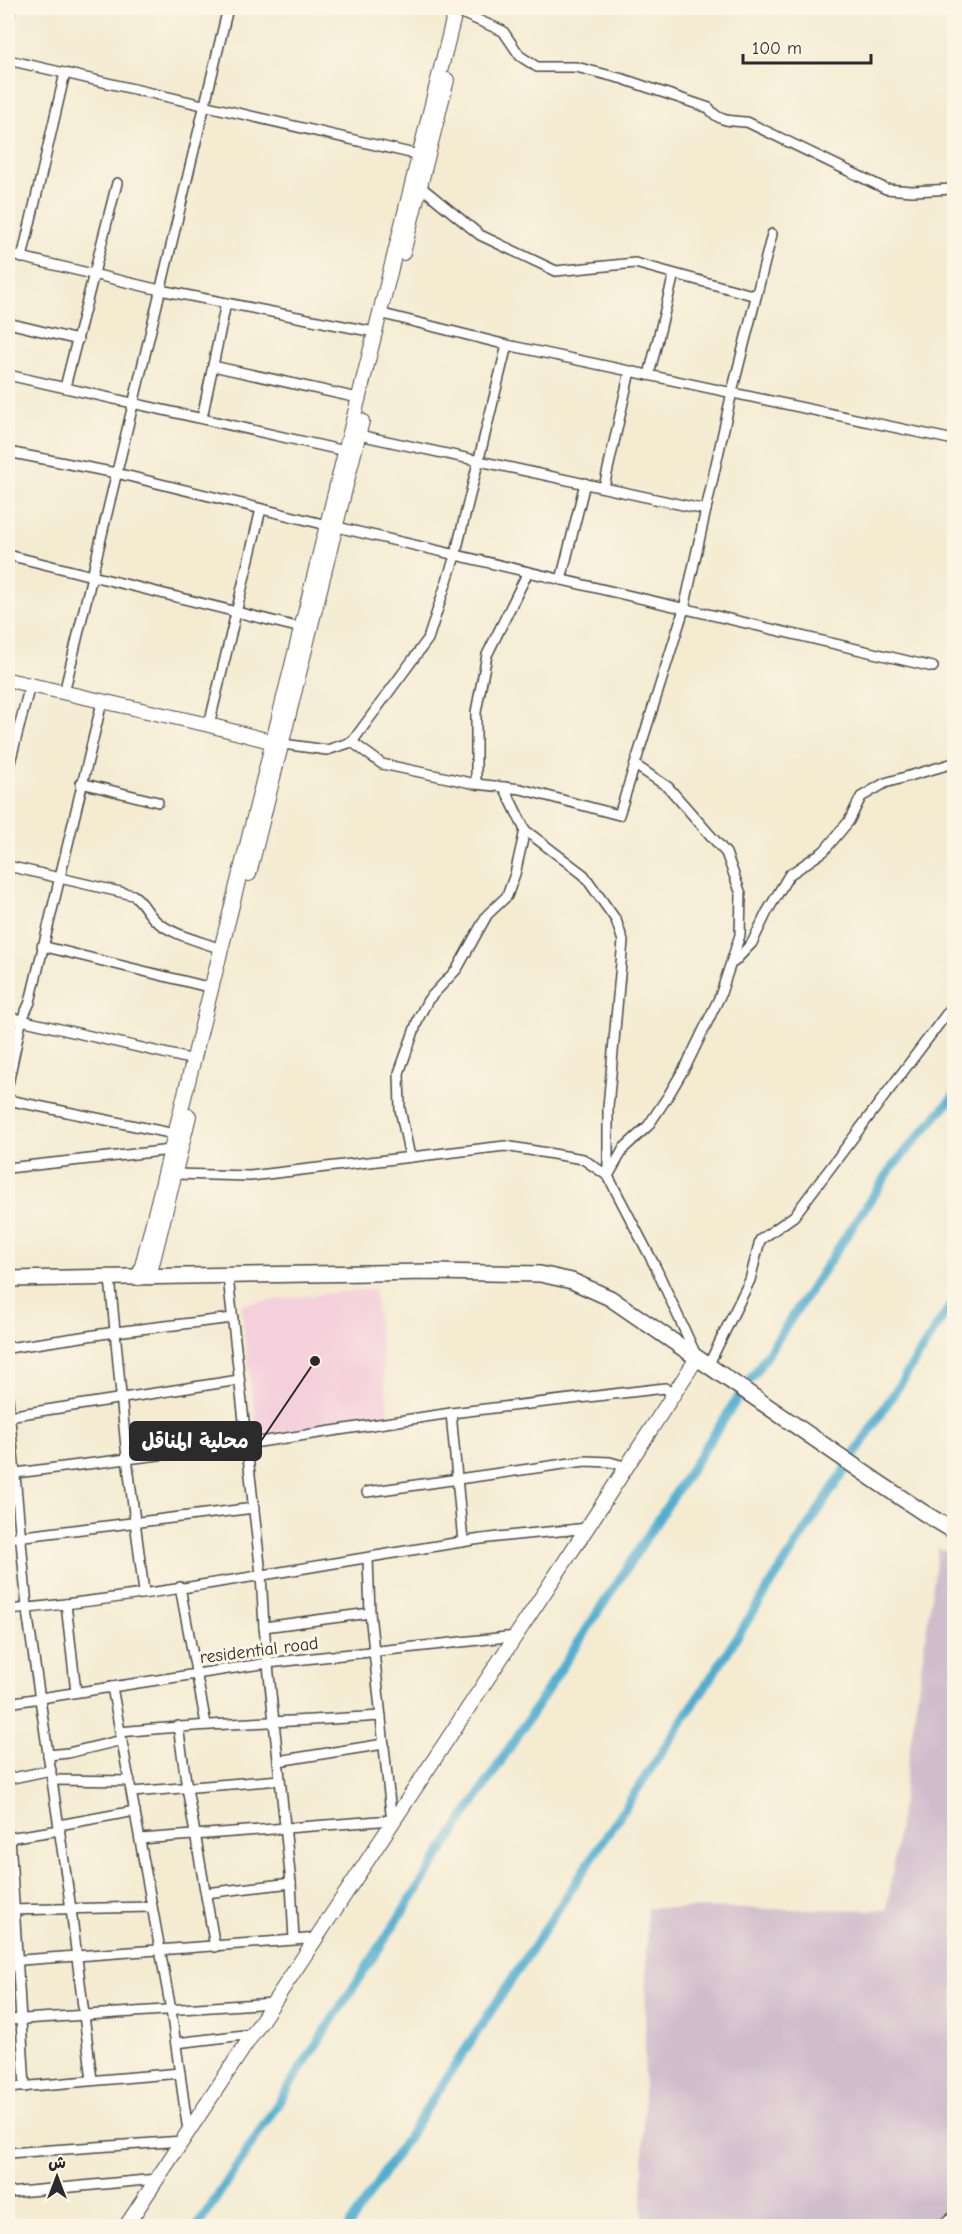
<svg xmlns="http://www.w3.org/2000/svg" width="962" height="2234" font-family="'Comic Neue','Playpen Sans Arabic',sans-serif">
<style>
.built{fill:#f4cfdc}
.industrial{fill:#d0bdcc}
.lines{fill:none;stroke-linecap:round;stroke-linejoin:round}
.canal{stroke:#51aed0;stroke-width:9}
.street-casing{stroke:#494844;stroke-width:12}
.secondary-casing{stroke:#494844;stroke-width:16}
.primary-casing{stroke:#494844;stroke-width:18}
.street{stroke:#fff;stroke-width:9}
.secondary{stroke:#fff;stroke-width:14}
.primary{stroke:#fff;stroke-width:15}
.labels{text-anchor:middle;stroke-width:6;stroke-linejoin:round;paint-order:stroke}
.street-label{font-size:18px;fill:#2b2b2b;stroke:#fcf5e5}
.leader{fill:none;stroke:#2b2b2b;stroke-width:2}
.callout-dot{fill:#2b2b2b;stroke:#fcf5e5;stroke-width:2}
.callout{fill:#2b2b2b;stroke:#2b2b2b;stroke-width:2}
.callout-label{font-size:20px;text-anchor:middle;font-weight:bold;fill:#fff}
</style>
<rect width="100%" height="100%" fill="#fcf5e5"/>
<filter id="ink" filterUnits="userSpaceOnUse"><feTurbulence type="fractalNoise" baseFrequency=".0167" numOctaves="2"/><feDisplacementMap in="SourceGraphic" scale="12" xChannelSelector="R" yChannelSelector="G"/><feConvolveMatrix kernelMatrix="1 2 1 2 8 2 1 2 1" color-interpolation-filters="sRGB"/></filter>
<filter id="wash" filterUnits="userSpaceOnUse"><feTurbulence type="fractalNoise" baseFrequency=".008" numOctaves="4" result="noise"/><feDisplacementMap in="SourceGraphic" scale="24" xChannelSelector="R" yChannelSelector="G"/><feGaussianBlur stdDeviation="1.35" result="paint"/><feColorMatrix in="noise" values="0 0 0 0 0 0 0 0 0 0 0 0 0 0 0 0 0 1.4 0 .05"/><feComposite in="paint" operator="in"/></filter>
<g filter="url(#wash)">
<rect width="100%" height="100%" fill="#f4ebd1"/>
<!-- built -->
<path class="built" d="M374 1288 389 1418 257 1434 241 1304Z"/>
<!-- industrial -->
<path class="industrial" d="M938 1548 954 1554V2226H642L647 1908 887 1910Z"/>
<g class="lines">
<!-- canal -->
<g class="canal">
<path d="M198 2226 714 1434 893 1166 954 1096"/>
<path d="M349 2226 708 1682 954 1300"/>
</g>
</g>
</g>
<g filter="url(#ink)">
<g class="lines">
<!-- street casing -->
<g class="street-casing">
<g id="street">
<path d="M464 14 503 31 520 56 537 67H576L623 79 709 108C718 122 732 121 747 122L886 189 912 191 954 189"/>
<path d="M8 20 11 8"/>
<path d="M8 60 419 155"/>
<path d="M421 187 480 235 556 271 635 263 756 296"/>
<path d="M8 254 160 290 374 332"/>
<path d="M22 258 65 73"/>
<path d="M379 313 507 345 954 440"/>
<path d="M8 323 78 340"/>
<path d="M213 366 358 398"/>
<path d="M8 375 345 451"/>
<path d="M649 375 674 274"/>
<path d="M65 387 117 183"/>
<path d="M202 418 226 303"/>
<path d="M359 435 706 510"/>
<path d="M8 452 116 473 327 525"/>
<path d="M604 487 630 371"/>
<path d="M337 527 933 667"/>
<path d="M8 555 301 628"/>
<path d="M561 580 585 483"/>
<path d="M64 693 228 8"/>
<path d="M209 725 261 509"/>
<path d="M352 742 428 639 455 556 507 345"/>
<path d="M283 744 327 750 352 742 382 764 476 784 521 789 619 815 684 609 732 392 772 234"/>
<path d="M8 770 30 685"/>
<path d="M81 783 158 802"/>
<path d="M476 784V712L487 655 528 572"/>
<path d="M504 787 525 830 584 875 616 920 623 941 608 1107V1174"/>
<path d="M8 866 133 895C143 901 146 912 155 920 172 935 200 941 221 949"/>
<path d="M42 946 212 988"/>
<path d="M734 962 752 943 767 912 789 875 824 851 849 821 861 797 885 783 954 763"/>
<path d="M8 1017 194 1060"/>
<path d="M8 1084 21 1022 30 1002 102 702"/>
<path d="M8 1100 175 1134"/>
<path d="M410 1157 400 1109 399 1073 419 1017 428 1000 457 969 487 915 507 896 515 874 525 830"/>
<path d="M8 1168 171 1150"/>
<path d="M175 1174 250 1176 505 1146 583 1159 608 1176 656 1268 695 1353"/>
<path d="M608 1176 624 1148 648 1126 668 1096 688 1062 720 996 740 935 741 894 726 853 668 787 635 765"/>
<path d="M228 1277 261 1574 264 1627 291 1883 294 1940 317 1938"/>
<path d="M110 1278 127 1458 144 1592"/>
<path d="M8 1348 115 1332 233 1318"/>
<path d="M708 1366 750 1280 760 1240 794 1216 954 1004"/>
<path d="M8 1398 28 1618 71 1909 92 2080"/>
<path d="M451 1413 463 1542"/>
<path d="M8 1416 239 1380"/>
<path d="M8 1474 246 1444 451 1413 665 1388 674 1396"/>
<path d="M367 1492 585 1461 610 1462 627 1467"/>
<path d="M8 1538 254 1508"/>
<path d="M368 1559 370 1613"/>
<path d="M180 1587 206 1724"/>
<path d="M66 1604 76 1692"/>
<path d="M8 1610C159 1596 310 1566 461 1542 503 1535 545 1533 587 1528"/>
<path d="M264 1627 370 1613 392 1823"/>
<path d="M112 1687 171 2010 188 2131"/>
<path d="M8 1703 268 1663 516 1636"/>
<path d="M178 1726 187 1788 215 1947"/>
<path d="M120 1732C207 1723 294 1722 381 1716"/>
<path d="M48 1755 68 1753 122 1740"/>
<path d="M278 1761 384 1744"/>
<path d="M8 1779 51 1770"/>
<path d="M52 1780 130 1781"/>
<path d="M132 1792 280 1780"/>
<path d="M59 1825 135 1811"/>
<path d="M10 1837 25 2087"/>
<path d="M8 1838 60 1830"/>
<path d="M140 1839 392 1820"/>
<path d="M206 1893 291 1883"/>
<path d="M8 1910 152 1907"/>
<path d="M8 1961 294 1940"/>
<path d="M8 2020 274 2003"/>
<path d="M176 2043 253 2034"/>
<path d="M8 2088 180 2073"/>
<path d="M8 2153 183 2141"/>
<path d="M8 2193 157 2179"/>
<path d="M942 2226 954 2216"/>
</g>
</g>
<!-- secondary casing -->
<g class="secondary-casing">
<g id="secondary">
<path d="M403 253 447 80"/>
<path d="M8 680 209 725 281 744"/>
<path d="M249 874 362 421"/>
<path d="M149 1277 189 1116"/>
<path d="M139 1278 456 8"/>
<path d="M126 2226 587 1528 697 1358"/>
</g>
</g>
<!-- primary casing -->
<g class="primary-casing">
<path id="primary" d="M8 1279 431 1272 540 1274 572 1281 610 1298 879 1483 924 1513 954 1531"/>
</g>
<!-- street -->
<use href="#street" class="street"/>
<!-- secondary -->
<use href="#secondary" class="secondary"/>
<!-- primary -->
<use href="#primary" class="primary"/>
</g>
</g>
<g class="labels">
<!-- street labels -->
<g class="street-label">
<text transform="translate(259 1650) rotate(-7)" y="6">residential road</text>
</g>
</g>
<!-- callouts -->
<path class="leader" d="M315 1361L261 1441"/>
<circle class="callout-dot" cx="315" cy="1361" r="6"/>
<rect class="callout" x="130" y="1422" width="131" height="38" rx="6"/>
<g class="callout-label">
<text x="195" y="1448">محلية المناقل</text>
</g>
<!-- margin -->
<rect width="962" height="2234" fill="none" stroke="#fcf5e5" stroke-width="30"/>
<!-- north arrow -->
<g transform="translate(57 2177)" stroke="#fcf5e5" stroke-width="4.5" paint-order="stroke">
<path d="M0-4.5L10 22L0 15L-10 22Z" fill="#2b2b2b"/>
<text y="-9" font-size="16" font-weight="bold" text-anchor="middle" fill="#2b2b2b">ش</text>
</g>
<!-- scale -->
<path d="M743 54v9h128v-9" fill="none" stroke="#2b2b2b" stroke-width="3"/>
<text x="752" y="54" font-size="18" fill="#2b2b2b" stroke="#fcf5e5" stroke-width="4.5" paint-order="stroke">100 m</text>
</svg>
